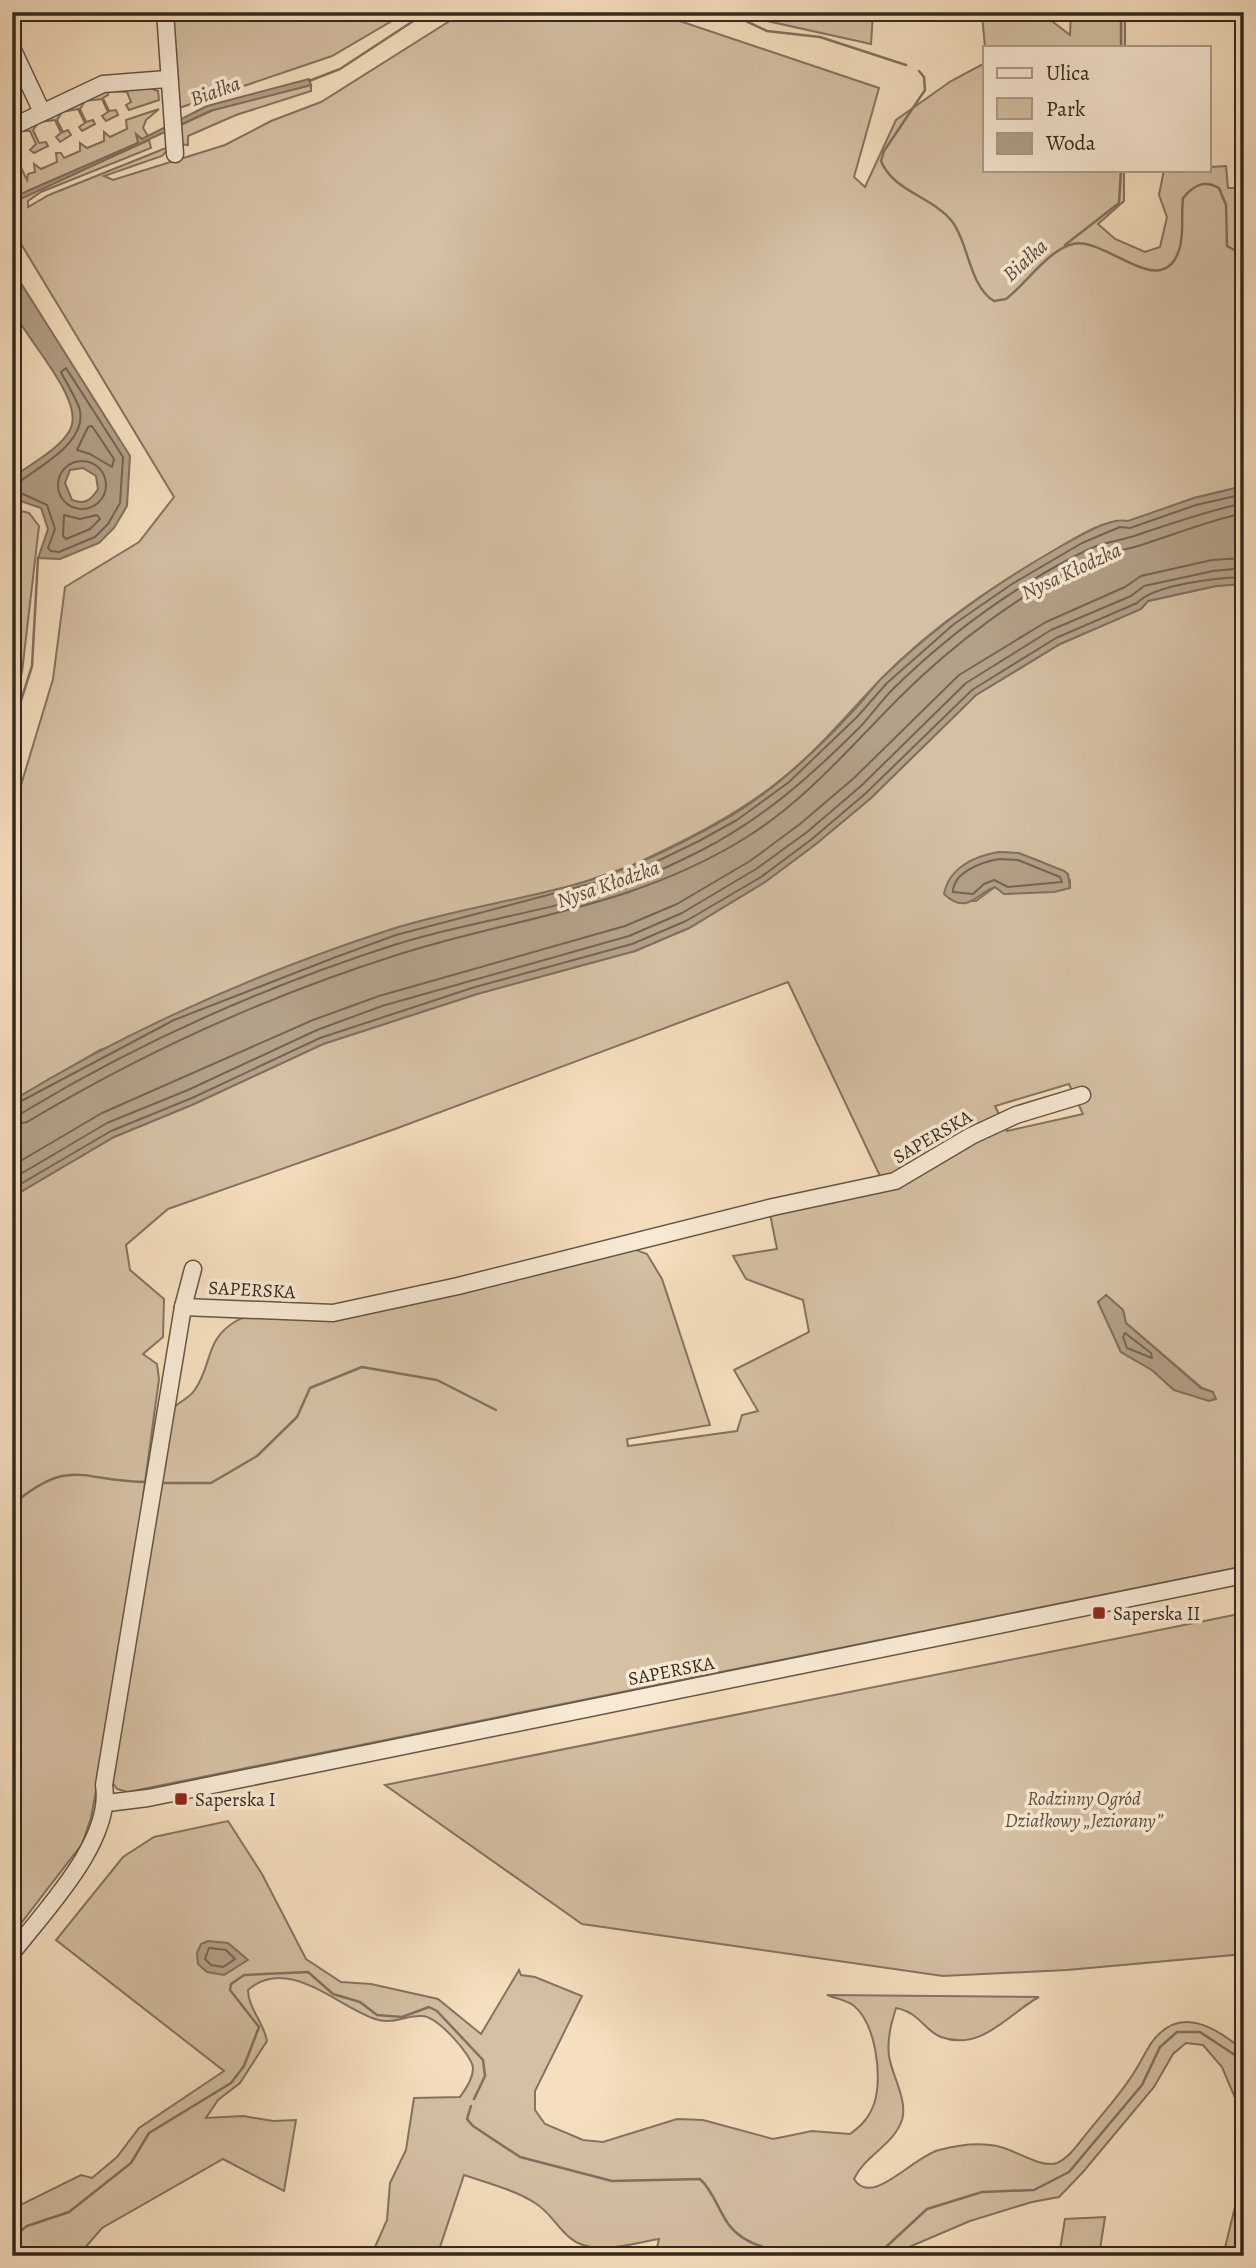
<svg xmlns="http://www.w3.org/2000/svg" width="1256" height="2268" font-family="Alegreya,serif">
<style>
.green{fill:#d5c0a4;stroke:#847462;stroke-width:2;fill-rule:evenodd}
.water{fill:#b4a189;stroke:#81715f;stroke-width:2;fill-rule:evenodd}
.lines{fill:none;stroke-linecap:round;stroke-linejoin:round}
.shore{stroke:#746554;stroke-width:2}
.stream{stroke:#81715f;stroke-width:2.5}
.minor-casing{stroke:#645647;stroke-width:19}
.minor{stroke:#f9ead5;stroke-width:16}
.poi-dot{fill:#8f2418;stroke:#f9ead5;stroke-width:2.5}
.labels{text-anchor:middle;stroke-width:7;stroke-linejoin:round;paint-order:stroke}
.street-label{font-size:19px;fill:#34291f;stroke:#f9ead5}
.poi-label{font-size:19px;fill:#34291f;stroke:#f9ead5;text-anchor:start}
.park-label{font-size:19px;font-style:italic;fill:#5c4f40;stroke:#f9ead5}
.water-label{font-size:21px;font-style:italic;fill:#5a4d3f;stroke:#f9ead5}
</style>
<rect width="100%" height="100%" fill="#f6dfbf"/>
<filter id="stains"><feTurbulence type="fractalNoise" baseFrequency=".00286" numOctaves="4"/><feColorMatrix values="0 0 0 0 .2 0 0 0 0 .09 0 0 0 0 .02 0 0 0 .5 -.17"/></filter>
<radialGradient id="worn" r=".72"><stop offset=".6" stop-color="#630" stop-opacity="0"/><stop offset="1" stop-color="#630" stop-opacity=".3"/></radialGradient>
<!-- green -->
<g class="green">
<path d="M173 12H407L332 56 176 109Z"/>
<path d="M464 12H653L879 88 854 177 865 187 896 120 951 81 985 63V170H1124V201L1098 224 1115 239 1145 252 1160 247 1167 217 1159 195 1164 170 1226 166 1228 188H1244V486L1194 498 1128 522C1108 517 1077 537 1060 547 996 584 932 626 881 679 849 712 820 748 784 777 738 815 686 840 633 865L100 1050 12 1101V815L53 679 65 587 139 542 174 497 12 229V149L27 180 28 174 35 172 34 164 41 169 57 162 56 153H61L64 158 80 151V143L87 148 104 141V132L110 137 127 129 126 120 159 109 146 120 143 128 148 136 138 143 32 189 27 191 28 195 149 140 151 148 41 192 28 201V207L49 195 171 146 162 156 104 176 113 180 225 145 271 121 321 102Z"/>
<path d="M743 12H873L871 44 758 19Z"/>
<path d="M1040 12 1070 35 1071 12H1125V47H985L982 15Z"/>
<path d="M311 85V91L236 115 188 136V145L180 144 176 127 220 107Z"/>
<path d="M147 87 158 91 159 100 129 110 126 105 131 102 127 92 108 91V95L103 98 109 111 116 110 118 115 106 121 102 116 108 112 102 99 85 101 80 109 86 122 93 120 95 124 82 131 79 127 85 123 78 109 62 112 57 120 63 132 68 130 71 135 60 142 56 137 61 133 55 120 39 122 33 130 39 143 46 142 48 146 34 153 30 150 36 144 30 131H20L12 138V130L101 90Z"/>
<path d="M12 509 29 513 39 526 22 672 12 702Z"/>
<path d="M1244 584V1560L1240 1567 128 1792 117 1789 110 1779 106 1735 91 1818 82 1844 12 1935V1197L114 1137 194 1104 323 1044 477 994 635 951 689 928 765 882 816 844 871 798 976 695 1060 644 1141 609 1148 601 1216 586ZM999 852C1023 852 1052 864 1070 880V888L1005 894 995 887 976 901H956L961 867ZM788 982 881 1178 770 1214 777 1249 733 1256 746 1279 803 1300 809 1332 734 1370 758 1411 742 1415 737 1431 628 1446 627 1439 710 1425 662 1279 647 1254 631 1248C535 1272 439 1302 342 1318 314 1322 258 1308 236 1321 204 1340 213 1365 194 1391 186 1402 178 1399 168 1416L138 1534 159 1379 157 1364 143 1354 163 1337 164 1299 130 1270 126 1245 168 1209 395 1129ZM1069 1084 1083 1114 1007 1131 995 1106ZM1106 1295 1123 1310 1126 1323 1202 1388 1213 1392 1174 1390 1152 1370 1121 1352 1098 1302Z"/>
<path d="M1244 1613V1954L1067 1970 943 1976 582 1924 385 1785Z"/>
<path d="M228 1821 262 1874 306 1959 341 1982 371 1984 438 1999 481 2034 519 1970 521 1975 535 1977 582 1996 535 2091V2110L545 2124 583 2140 603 2142 677 2119 703 2120 773 2139 812 2131 850 2134C861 2126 869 2118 874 2104 883 2078 876 2023 853 2005 846 2000 834 1998 827 1995L1039 1997C1009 2013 982 2052 941 2037 923 2030 921 2013 896 2008 891 2024 887 2039 889 2056 892 2076 908 2100 902 2120 893 2146 865 2155 854 2179 872 2208 912 2157 939 2150 958 2145 977 2142 997 2146 1014 2149 1041 2169 1057 2163 1069 2158 1079 2143 1087 2133 1102 2114 1120 2095 1133 2074 1140 2064 1145 2052 1152 2042 1180 2004 1217 2028 1244 2051V2119L1222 2067 1203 2045 1186 2043 1173 2054 1154 2087 1083 2172 1059 2197 1032 2202 970 2221 888 2256H655L659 2239C632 2243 592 2258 569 2237 556 2226 550 2212 535 2203 515 2190 487 2183 464 2175L437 2256H371L387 2220 390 2183 406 2150 414 2098 460 2097C466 2088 473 2079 473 2068 472 2055 437 2016 422 2016 406 2015 393 2025 375 2019 337 2006 287 1955 248 1990 248 2008 264 2023 267 2041L240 2083 218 2100 206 2118 243 2116 273 2121 296 2120 284 2191 223 2159 102 2228 78 2256H12V2209L81 2175 92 2178 117 2157 139 2128 224 2071 56 1940 123 1857 154 1837Z"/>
<path d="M1244 2168V2256H1223L1243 2174Z"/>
<path d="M1105 2217 1099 2256H1059L1065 2219Z"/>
</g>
<!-- water -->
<g class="water">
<path d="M309 79 311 85 210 111 12 203V198L138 143 136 134 142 139 207 106Z"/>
<path d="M12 269 130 456 127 506 114 528 99 543 60 559 38 558 48 529 41 508 21 501 12 505V478C30 464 59 450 70 430 87 399 19 333 12 306 10 295 12 280 12 269ZM83 468 96 476 98 489C91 500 85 505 72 500L65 483 70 470Z"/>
<path d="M1244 486V584L1216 586 1148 601 1141 609 1060 644 976 695 871 798 816 844 765 882 689 928 635 951 477 994 323 1044 194 1104 114 1137 12 1197V1101C131 1028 260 972 392 929 471 904 557 896 634 865 667 851 700 834 731 816 776 789 817 750 853 711 863 701 872 688 882 678 936 625 998 582 1063 545 1080 536 1109 517 1128 521L1194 498Z"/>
<path d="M999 852 1019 853 1064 871 1068 874 1070 888 1054 892 1004 894 995 887C977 893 967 916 944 894 949 868 974 856 999 852Z"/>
<path d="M1106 1295 1123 1310 1126 1323 1201 1388 1213 1392 1216 1399 1209 1401 1174 1390 1152 1370 1121 1352 1098 1302Z"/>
<path d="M208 1941 228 1943 248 1960 224 1975 207 1972 198 1964 197 1953 201 1944Z"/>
</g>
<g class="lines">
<!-- shore -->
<g class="shore">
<path d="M92 426 114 459 112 467 90 454 77 450 88 427Z"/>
<circle cx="82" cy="485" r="24"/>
<path d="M12 483 19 482C40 466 90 441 79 407 74 395 67 384 61 372L66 368 123 457 120 503 108 524 95 537 59 552 51 551 48 548 55 529 47 505 23 494 12 497"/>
<path d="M64 515 80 519 97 515 100 519 90 529 66 539 63 536Z"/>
<path d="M999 859 1018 860 1060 877 1062 882 1008 887 994 880 984 884 973 894 953 892C953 872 982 862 999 859Z"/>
<path d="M12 1106 174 1020 336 957 396 935 635 872 699 841 737 820 789 782 857 717 887 683 954 624 1012 584 1082 543 1120 527 1130 528 1196 505 1244 494"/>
<path d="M12 1115 22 1113C139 1042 266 986 397 944 476 919 562 911 639 879 660 871 682 860 702 850 763 819 813 774 861 726 872 714 881 701 893 689 948 635 1015 586 1085 551 1102 542 1120 541 1137 535 1173 523 1207 511 1244 503"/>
<path d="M12 1125 27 1122C144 1052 270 995 400 954 522 916 635 907 747 837 807 799 851 746 900 697 954 643 1022 592 1092 559 1107 552 1122 551 1138 546 1173 535 1207 521 1244 513"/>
<path d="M12 1166 102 1113 313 1020 379 996 625 926 677 904 750 861 800 824 854 778 959 675 1046 622 1125 587 1141 576 1212 560 1244 558"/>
<path d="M12 1179 107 1123 188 1090 317 1030 382 1006 629 936 682 913 756 869 807 832 861 786 966 683 1051 630 1131 596 1144 586 1213 571 1244 568"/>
<path d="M12 1189 111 1131 192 1098 320 1038 475 987 632 944 686 921 761 877 812 839 866 793 972 690 1056 638 1137 603C1155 584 1217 578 1244 577"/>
<path d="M1125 1333 1151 1353 1152 1358 1127 1348 1123 1337Z"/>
<path d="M209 1948 226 1950 235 1959 223 1967 211 1965 205 1959Z"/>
</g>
<!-- stream -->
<g class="stream">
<path d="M727 12 767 31 820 37 906 65"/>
<path d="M1121 12V47"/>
<path d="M919 71 924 77 925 90 884 151 881 161C893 191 932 197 951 220 969 243 969 286 994 301L1006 299C1027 283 1048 250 1073 244 1106 236 1164 305 1180 247 1184 230 1181 215 1183 198 1193 186 1204 179 1219 188L1226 205 1227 246 1244 255"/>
<path d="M309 81 340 69 427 12"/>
<path d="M1065 245 1119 203 1121 170"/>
<path d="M12 729 32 666 38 558"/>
<path d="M161 1483H211L257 1456 297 1417 310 1388 362 1367 437 1380 496 1410"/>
<path d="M12 1505C72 1455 81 1482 147 1482"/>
<path d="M471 2106 467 2119 473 2126 520 2157 612 2181 700 2179C714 2192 718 2210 729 2225 754 2258 815 2254 852 2256"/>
<path d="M12 2238 27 2226 69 2212 131 2163 149 2133 231 2083 244 2066 259 2027 230 1990 231 1984 244 1975 308 1972 333 1994 360 2002 377 2015 402 2017 429 2007 437 2011 483 2060 485 2076 474 2099"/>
<path d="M865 2256 874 2255 887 2246 927 2209 982 2192 1034 2190 1069 2172 1142 2085 1160 2047 1177 2032H1200L1244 2061"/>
</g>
<!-- minor casing -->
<g class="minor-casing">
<g id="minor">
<path d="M165 12 175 154"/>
<path d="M12 48 42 112"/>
<path d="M12 127 103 84 167 79"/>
<path d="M183 1307 333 1313 458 1286 773 1207 895 1181 971 1136 1016 1115 1082 1095"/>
<path d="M107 1803 148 1798 1244 1575"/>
<path d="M12 1953C45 1910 113 1841 104 1785L183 1307 193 1269"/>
</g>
</g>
<!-- minor -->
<use href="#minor" class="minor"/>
</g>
<!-- markers -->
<g class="poi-dot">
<rect x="1092" y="1606" width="14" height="14" rx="3.5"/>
<rect x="174" y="1792" width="14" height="14" rx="3.5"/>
</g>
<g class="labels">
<!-- street labels -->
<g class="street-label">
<text transform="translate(932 1136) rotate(-30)" y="7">SAPERSKA</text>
<text transform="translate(252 1289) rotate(3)" y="7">SAPERSKA</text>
<text transform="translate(671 1670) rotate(-11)" y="7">SAPERSKA</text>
</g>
<!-- poi labels -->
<g class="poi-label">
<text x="1113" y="1620">Saperska II</text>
<text x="195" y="1806">Saperska I</text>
</g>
<!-- park labels -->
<g class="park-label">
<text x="1084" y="1805">Rodzinny Ogród<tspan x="1084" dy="22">Działkowy „Jeziorany”</tspan></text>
</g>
<!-- water labels -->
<g class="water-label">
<text transform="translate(215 91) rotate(-20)" y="7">Białka</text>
<text transform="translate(1025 260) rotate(-42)" y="7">Białka</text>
<text transform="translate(1071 571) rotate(-25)" y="7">Nysa Kłodzka</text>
<text transform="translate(608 884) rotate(-19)" y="7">Nysa Kłodzka</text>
</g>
</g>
<!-- margin -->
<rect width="1256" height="2268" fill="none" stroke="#f6dfbf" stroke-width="42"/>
<rect x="14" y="14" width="1228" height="2240" fill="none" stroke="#34291f" stroke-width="3.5"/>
<rect x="21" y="21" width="1214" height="2226" fill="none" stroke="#34291f" stroke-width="2"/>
<!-- legend -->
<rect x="983" y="46" width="228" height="126" fill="#f9ead5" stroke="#aa9d8c" stroke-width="2"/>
<rect x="997" y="68" width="35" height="10" fill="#f9ead5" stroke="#aa9d8c" stroke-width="2"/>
<text x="1046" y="80" font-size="21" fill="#34291f">Ulica</text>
<rect x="997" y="98" width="35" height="21" fill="#d5c0a4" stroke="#aa9d8c" stroke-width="2"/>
<text x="1046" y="116" font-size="21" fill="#34291f">Park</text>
<rect x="997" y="133" width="35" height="21" fill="#b4a189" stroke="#aa9d8c" stroke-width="2"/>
<text x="1046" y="150" font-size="21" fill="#34291f">Woda</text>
<rect width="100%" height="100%" filter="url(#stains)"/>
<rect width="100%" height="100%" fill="url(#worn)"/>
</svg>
